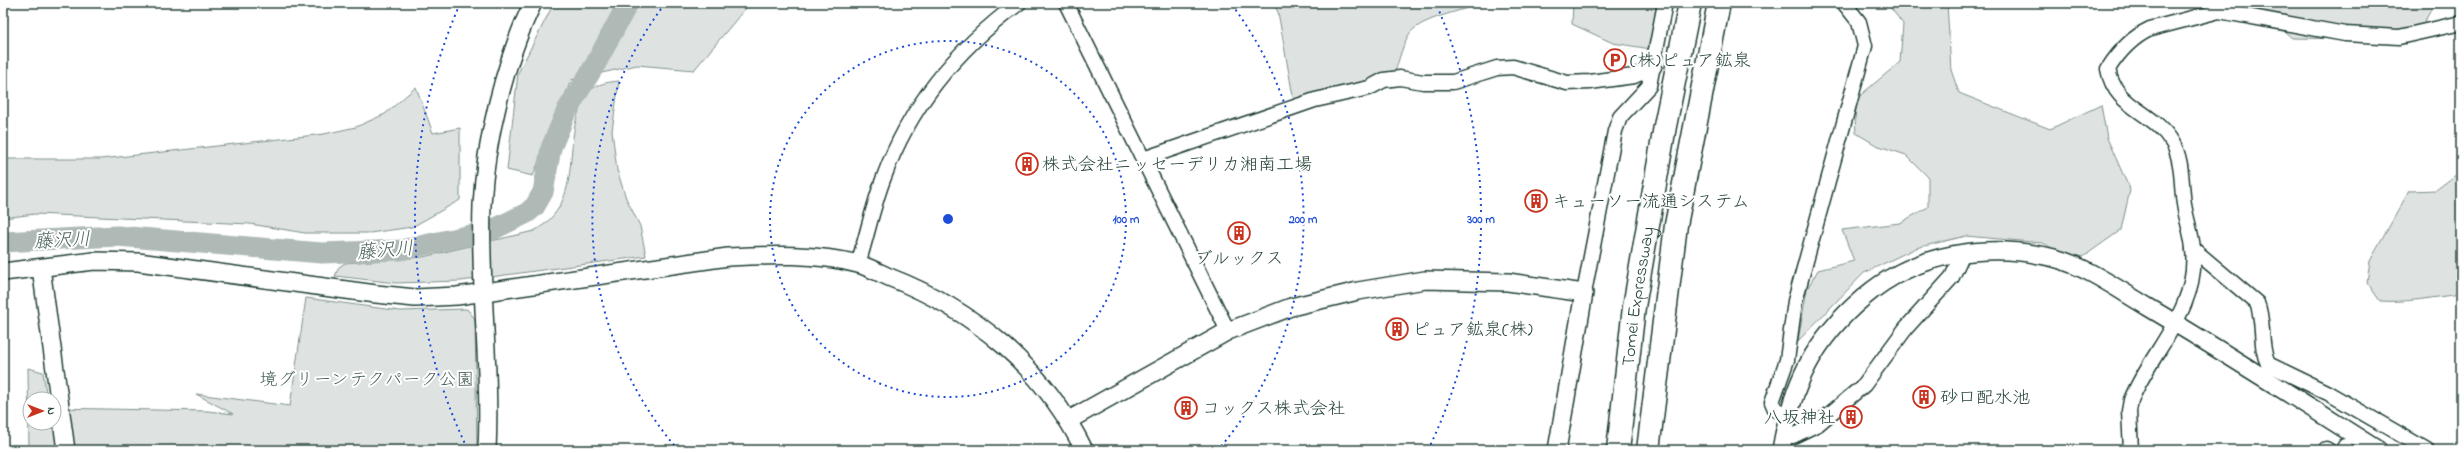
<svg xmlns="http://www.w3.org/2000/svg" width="2464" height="453" font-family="'Indie Flower','Klee One',sans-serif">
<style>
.green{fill:#dee3e2;stroke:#7e908b}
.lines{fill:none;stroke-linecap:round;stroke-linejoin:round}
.river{stroke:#afbab7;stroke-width:21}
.minor-casing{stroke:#1f3d34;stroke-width:17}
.tertiary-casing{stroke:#1f3d34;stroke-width:20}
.motorway-casing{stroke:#1f3d34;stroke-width:25}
.minor{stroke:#fff;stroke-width:14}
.tertiary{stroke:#fff;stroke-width:17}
.motorway{stroke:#fff;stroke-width:22}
.ring{fill:none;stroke:#1d4ed8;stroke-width:2;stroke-dasharray:2 4}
.labels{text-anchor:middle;stroke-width:4;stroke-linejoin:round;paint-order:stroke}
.poi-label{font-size:18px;fill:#1f3d34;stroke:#fff;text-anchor:start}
.street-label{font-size:18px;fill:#1f3d34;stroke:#fff}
.park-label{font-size:18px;fill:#455e57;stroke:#fff}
.water-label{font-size:19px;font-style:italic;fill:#4a625b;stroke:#fff}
.centre{fill:#1d4ed8;stroke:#fff;stroke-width:2}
.ring-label{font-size:12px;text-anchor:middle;font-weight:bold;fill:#1d4ed8;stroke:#fff;stroke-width:4;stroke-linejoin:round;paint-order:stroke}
</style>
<rect width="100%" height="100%" fill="#fff"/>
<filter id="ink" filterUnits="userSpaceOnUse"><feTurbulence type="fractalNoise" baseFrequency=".025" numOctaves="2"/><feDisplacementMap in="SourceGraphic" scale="8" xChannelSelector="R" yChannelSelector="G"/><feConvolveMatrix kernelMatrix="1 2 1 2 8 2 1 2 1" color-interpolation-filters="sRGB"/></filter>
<g filter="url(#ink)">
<!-- green -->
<g class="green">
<path d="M554 3H750L694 70 637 65 571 80 533 176 507 170 518 73Z"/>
<path d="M1273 3H1480C1462 12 1417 18 1408 36 1401 49 1398 64 1393 78L1294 102 1278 12Z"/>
<path d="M1573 3H1658L1651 49 1613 43 1572 24Z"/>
<path d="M1887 3H1947L1951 70 1959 93 2050 129 2101 105 2107 138 2130 190 2121 230 2083 257 2059 252 2043 243 1966 236 1916 248 1864 273 1798 341 1807 289 1818 270 1854 261 1842 230 1900 223 1928 207V177L1906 155 1876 145 1856 133 1855 119 1857 98 1900 62 1903 24Z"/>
<path d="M2251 3H2435L2414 40 2292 38Z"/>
<path d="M619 81 612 131 617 170 626 198 640 226 646 256 461 281 396 283 335 276 339 267 345 263 423 257 534 231C588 201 559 141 585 98 587 95 589 91 592 89 600 83 610 82 619 81Z"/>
<path d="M416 87 433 133 460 128V200L412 227 370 233H305L250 224 35 214 3 218V159H101L324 134 356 127 385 114Z"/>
<path d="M2461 171V294C2434 297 2407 303 2380 301L2367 282 2370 261 2409 191 2436 190Z"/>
<path d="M306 298 400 311 467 309 475 319 477 450H29L28 368 43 372 47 399H30V423H54V408L208 411 233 414 196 394 290 406Z"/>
</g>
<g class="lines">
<!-- river -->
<path class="river" d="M3 242 117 236 322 253 401 250 490 231 527 213 535 206 543 192 551 148 567 110 595 65 628 3"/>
<!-- minor casing -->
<g class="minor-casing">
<g id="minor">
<path d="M1066 3 1228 331"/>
<path d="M1143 159 1315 100 1369 88 1384 80 1400 78 1423 82H1453L1497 68 1513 67 1567 83 1590 82 1634 76 1654 67"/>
<path d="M2193 249 2257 303C2265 322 2259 345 2268 364L2328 393 2427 450"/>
<path d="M858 264C867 236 873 205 884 177 910 105 958 48 1019 3"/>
<path d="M1584 293 1615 131 1620 117 1649 86 1665 3"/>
<path d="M1787 415 1775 409 1772 402 1787 360 1795 301 1865 46 1859 22 1844 3"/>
<path d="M1784 434 1793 436 1818 424 1864 385 1906 328 1952 277 1963 253"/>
<path d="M2326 449 2328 450"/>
<path d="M2131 450 2129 411 2131 400C2152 349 2199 310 2193 249 2192 234 2186 219 2184 204 2181 185 2183 159 2172 142 2153 110 2115 109 2108 69 2118 53 2133 37 2150 29L2219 11 2345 34 2399 37 2461 23"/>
<path d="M2343 450 2345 446"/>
</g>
</g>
<!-- tertiary casing -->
<g class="tertiary-casing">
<g id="tertiary">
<path d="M41 268 66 450"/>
<path d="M3 272 94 261 138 262 376 294 415 298 457 296 728 257C771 255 816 253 858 264 869 267 879 273 889 277 974 310 1044 368 1084 450"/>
<path d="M1069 420 1228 331 1291 307 1358 291 1425 280 1508 282 1584 293 1557 450"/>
<path d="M487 450C491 368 479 286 482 205 485 142 505 60 533 3"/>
<path d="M1781 450C1792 385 1813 340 1864 297 1916 252 1989 242 2054 258 2088 267 2119 290 2148 307 2226 353 2302 402 2378 450"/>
</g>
</g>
<!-- motorway casing -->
<g class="motorway-casing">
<g id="motorway">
<path id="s1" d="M1618 450 1634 307 1665 126 1690 3"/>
<path d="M1648 450 1676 225 1719 3"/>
</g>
</g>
<!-- minor -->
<use href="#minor" class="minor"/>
<!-- tertiary -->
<use href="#tertiary" class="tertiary"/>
<!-- motorway -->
<use href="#motorway" class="motorway"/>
</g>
</g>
<!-- distance rings -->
<g class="ring">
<circle cx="948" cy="219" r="178"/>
<path d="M678 450A355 355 0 0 1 664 5M1232 5A355 355 0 0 1 1218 450"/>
<path d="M467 448A533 533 0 0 1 459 6M1437 6A533 533 0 0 1 1429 448"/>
</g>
<!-- icons -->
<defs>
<g id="parking-ring" transform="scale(1.15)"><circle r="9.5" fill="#fff" stroke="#c8321e" stroke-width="1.5"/><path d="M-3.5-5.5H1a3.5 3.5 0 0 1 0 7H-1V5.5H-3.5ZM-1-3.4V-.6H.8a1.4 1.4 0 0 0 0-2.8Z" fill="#c8321e"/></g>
<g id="building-ring" transform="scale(1.15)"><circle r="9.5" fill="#fff" stroke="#c8321e" stroke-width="1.5"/><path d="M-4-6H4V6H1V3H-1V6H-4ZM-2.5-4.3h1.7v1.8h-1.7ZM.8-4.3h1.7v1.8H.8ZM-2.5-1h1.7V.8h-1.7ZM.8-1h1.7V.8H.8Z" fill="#c8321e"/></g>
</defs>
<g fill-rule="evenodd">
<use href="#parking-ring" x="1615" y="60"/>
<use href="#building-ring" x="1027" y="164"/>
<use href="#building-ring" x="1536" y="201"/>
<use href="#building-ring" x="1239" y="233"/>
<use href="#building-ring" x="1397" y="329"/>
<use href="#building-ring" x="1924" y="397"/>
<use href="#building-ring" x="1186" y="408"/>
<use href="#building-ring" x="1851" y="417"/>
</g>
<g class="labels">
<!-- poi labels -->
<g class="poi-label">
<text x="1630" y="66">(株)ピュア鉱泉</text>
<text x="1042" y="170">株式会社ニッセーデリカ湘南工場</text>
<text x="1552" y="207">キューソー流通システム</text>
<text x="1239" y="264" text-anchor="middle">ブルックス</text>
<text x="1412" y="335">ピュア鉱泉(株)</text>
<text x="1940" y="403">砂口配水池</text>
<text x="1202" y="414">コックス株式会社</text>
<text x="1836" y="423" text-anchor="end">八坂神社</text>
</g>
<!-- street labels -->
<g class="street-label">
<text dy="6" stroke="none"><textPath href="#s1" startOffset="155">Tomei Expressway</textPath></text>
</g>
<!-- park labels -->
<g class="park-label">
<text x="367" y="385">境グリーンテクパーク公園</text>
</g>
<!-- water labels -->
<g class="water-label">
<text transform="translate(62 239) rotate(-3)" y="7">藤沢川</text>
<text transform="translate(385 249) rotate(-5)" y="7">藤沢川</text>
</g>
</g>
<circle cx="948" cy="219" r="6" class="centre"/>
<g class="ring-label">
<text x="1126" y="223">100 m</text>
<text x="1303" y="223">200 m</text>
<text x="1481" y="223">300 m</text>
</g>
<!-- margin -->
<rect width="2464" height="453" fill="none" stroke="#fff" stroke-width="16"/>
<rect x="8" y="8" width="2448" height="437" fill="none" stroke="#1f3d34" stroke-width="1.5" filter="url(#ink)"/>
<!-- north arrow -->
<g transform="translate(42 411) rotate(90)"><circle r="19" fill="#ffffff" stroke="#a5b1ae"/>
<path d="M0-3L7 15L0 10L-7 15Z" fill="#c8321e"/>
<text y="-6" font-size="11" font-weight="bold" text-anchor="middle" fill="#1f3d34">N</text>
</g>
</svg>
